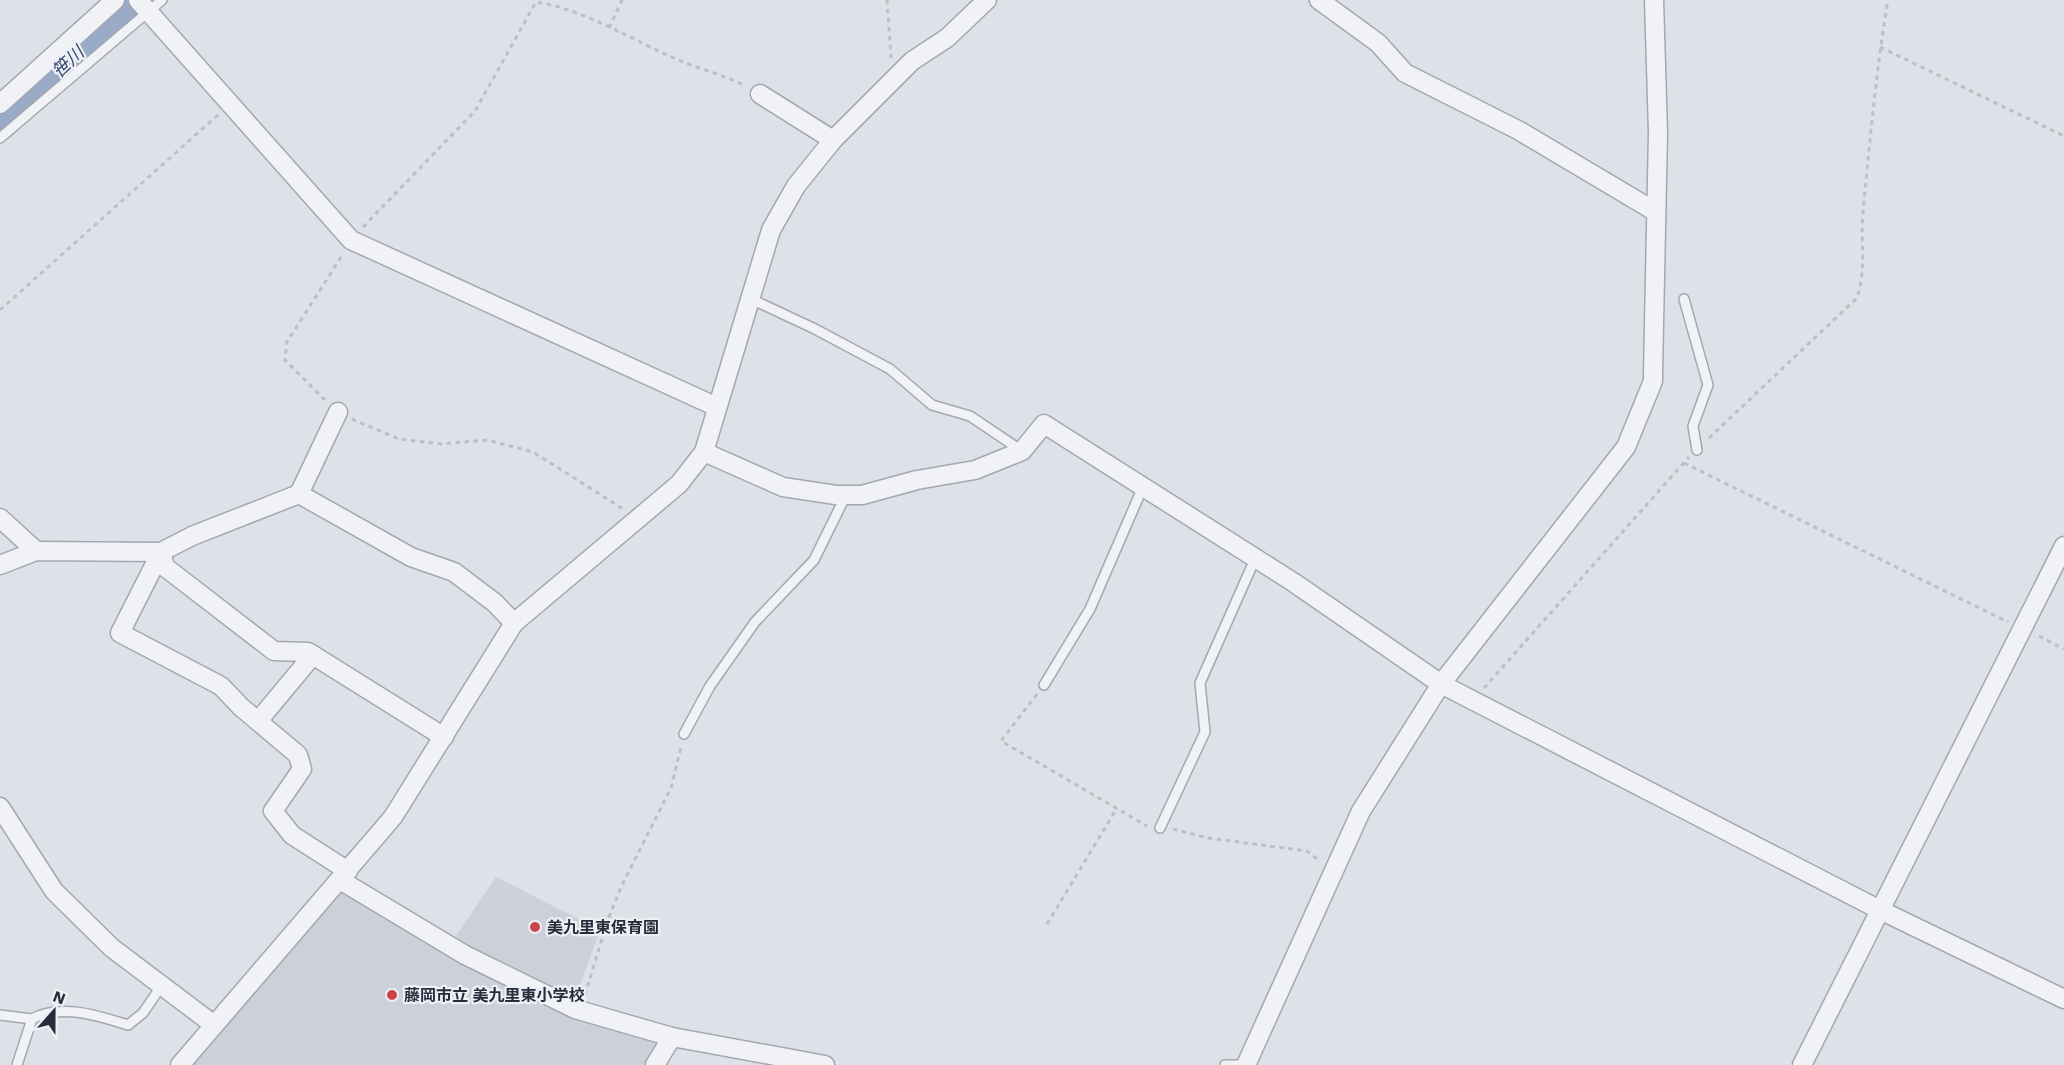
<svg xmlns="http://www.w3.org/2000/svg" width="2064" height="1065" font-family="'Work Sans','Noto Sans JP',sans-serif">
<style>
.built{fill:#ccd0d9}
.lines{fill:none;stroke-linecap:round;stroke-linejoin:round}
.river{stroke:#99abc7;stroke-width:32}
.lane-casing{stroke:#a4a7b1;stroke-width:12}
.street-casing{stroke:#a4a7b1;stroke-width:21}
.path{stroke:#bdbfc6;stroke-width:3;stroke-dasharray:4.5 4.5;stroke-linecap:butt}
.lane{stroke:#f1f2f6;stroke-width:9}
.street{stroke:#f1f2f6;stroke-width:18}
.poi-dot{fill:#cb444a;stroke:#edf0f5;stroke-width:2}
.labels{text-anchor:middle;stroke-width:4.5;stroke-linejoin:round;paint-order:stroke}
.poi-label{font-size:16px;font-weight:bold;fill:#282d3e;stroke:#edf0f5;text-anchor:start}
.water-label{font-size:18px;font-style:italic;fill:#334871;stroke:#edf0f5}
</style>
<rect width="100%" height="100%" fill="#dee1e7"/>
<!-- built -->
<g class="built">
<path d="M496 877 600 930 574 1002 452 942Z"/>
<path d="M348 890 655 1039 658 1046 645 1065H189L218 1036 338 891Z"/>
</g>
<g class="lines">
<!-- river -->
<path class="river" d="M0 125 136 0"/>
<!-- lane casing -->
<g class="lane-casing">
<g id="lane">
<path d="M0 138 162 0"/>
<path d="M749 298 815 329 890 369 932 405 970 416 1022 451"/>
<path d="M1684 299 1708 385 1693 426 1697 450"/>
<path d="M1044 685 1090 609 1142 489"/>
<path d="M684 734 710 686 755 622 814 560 846 495"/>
<path d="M1160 828 1205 732 1200 683 1255 559"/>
<path d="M0 1015 32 1019"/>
<path d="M17 1065 32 1019C61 1003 99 1016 128 1025L143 1013 162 985"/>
<path d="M1225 1065H1246"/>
</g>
</g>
<!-- street casing -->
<g class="street-casing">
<g id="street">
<path d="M138 0 351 240 717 407"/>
<path d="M1319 0 1378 43 1405 73 1518 130 1656 212"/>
<path d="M760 94 833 140"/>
<path d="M0 104 115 0"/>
<path d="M704 452 783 487 836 495H862L917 480 975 470 1022 451 1044 424 1293 582 1441 684 1880 910 2064 999"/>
<path d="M299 494 411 557 454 572 495 603 514 623"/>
<path d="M0 518 36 551"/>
<path d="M161 552 120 633 221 686 241 707 298 755 302 769 273 811 292 835 348 871"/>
<path d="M161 552 165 567 274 651 308 652 444 737"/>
<path d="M0 565 36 551 161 552 192 536 299 494 338 412"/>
<path d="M258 721 313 655"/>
<path d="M0 807 54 891 112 948 214 1025"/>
<path d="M340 880 465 955 575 1009 672 1037 655 1065"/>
<path d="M672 1037 825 1065"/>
<path d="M180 1065 393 817 514 623 679 484 704 452 771 230 796 186 833 140 912 61 947 38 987 0"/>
<path d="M1246 1065 1361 811 1441 684 1626 447 1653 381V373L1658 132 1654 0"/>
<path d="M1802 1065 2064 546"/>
</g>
</g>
<!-- path -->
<g class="path">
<path d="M887 0 891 58"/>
<path d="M609 28 622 0"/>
<path d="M1880 47 2064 136"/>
<path d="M363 227 475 111 536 2C586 10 630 39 676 59 699 69 722 74 745 86"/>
<path d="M0 310 218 115"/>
<path d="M325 400 285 360 287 342 343 254"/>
<path d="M352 419 399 439 441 444 487 440 533 452 623 509"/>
<path d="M1709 438 1857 298C1867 266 1860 244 1863 212 1870 141 1876 70 1888 0"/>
<path d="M1684 463 2008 622"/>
<path d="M2039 636 2064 649"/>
<path d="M1484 688 1689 457"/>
<path d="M1037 694 1001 741 1147 826"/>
<path d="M1173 829 1208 838 1307 851 1320 861"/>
<path d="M1047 924 1117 808"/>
<path d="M585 995 607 922 621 887 671 788 681 747"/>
</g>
<!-- lane -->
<use href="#lane" class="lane"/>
<!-- street -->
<use href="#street" class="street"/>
</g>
<!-- markers -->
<g class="poi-dot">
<circle cx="535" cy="927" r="6"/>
<circle cx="392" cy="995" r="6"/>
</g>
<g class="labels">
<!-- poi labels -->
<g class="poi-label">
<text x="547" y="933">美九里東保育園</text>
<text x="404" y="1001">藤岡市立 美九里東小学校</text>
</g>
<!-- water labels -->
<g class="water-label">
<text transform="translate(68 62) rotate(-43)" y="6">笹川</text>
</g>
</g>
<!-- north arrow -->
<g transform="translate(54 1011) rotate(21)" stroke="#edf0f5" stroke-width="4.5" paint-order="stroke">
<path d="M0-4.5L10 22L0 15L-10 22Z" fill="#282d3e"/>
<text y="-9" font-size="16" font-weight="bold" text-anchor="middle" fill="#282d3e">N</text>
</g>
</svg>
